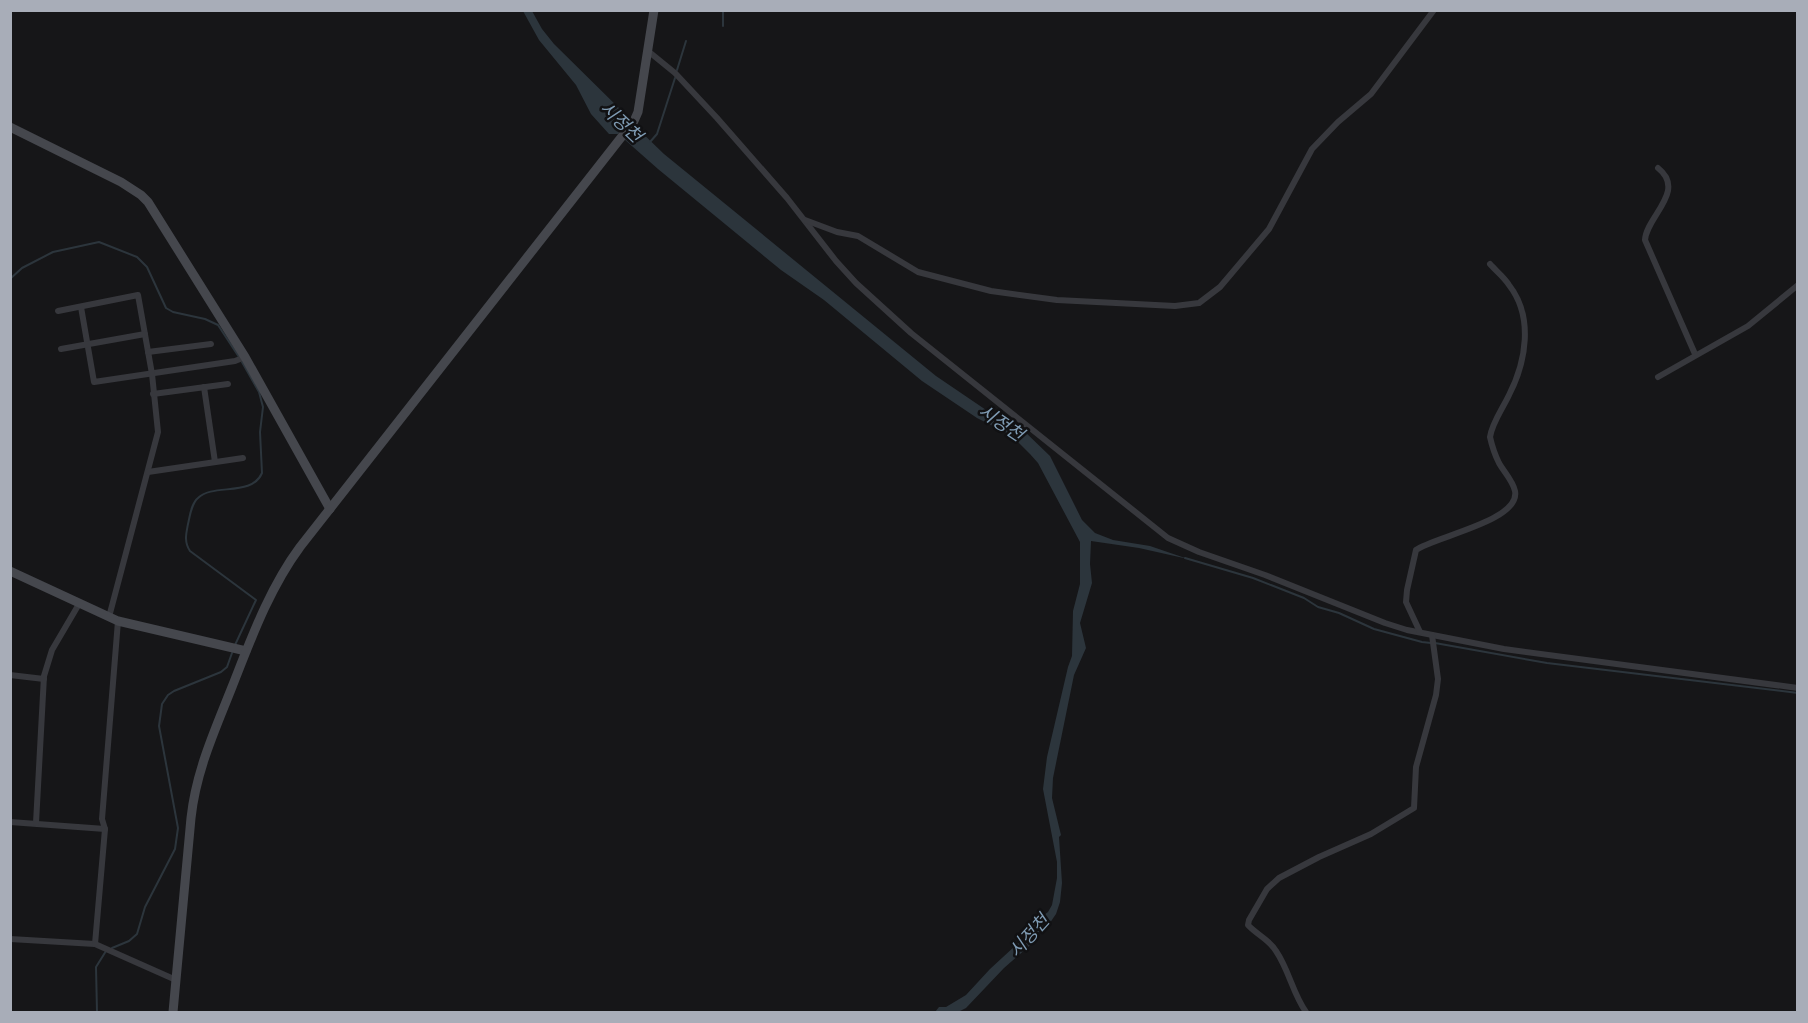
<svg xmlns="http://www.w3.org/2000/svg" width="1808" height="1023" font-family="'Nunito Sans','Noto Sans KR',sans-serif">
<style>
.water{fill:#2c353c}
.lines{fill:none;stroke-linecap:round;stroke-linejoin:round}
.stream{stroke:#2c353c;stroke-width:2}
.street{stroke:#37383d;stroke-width:6}
.secondary{stroke:#45474d;stroke-width:9}
.labels{text-anchor:middle;stroke-width:5;stroke-linejoin:round;paint-order:stroke}
.water-label{font-size:18px;font-style:italic;fill:#7f9bb3;stroke:#111113}
</style>
<rect width="100%" height="100%" fill="#161618"/>
<!-- water -->
<g class="water">
<path d="M523 11H532L542 29 554 44 629 118 618 134H609L591 114 576 85 539 40Z"/>
<path d="M635 126 664 154 936 376 989 412 1023 430 1050 456 1082 520 1095 533 1113 540 1150 546 1188 559 1139 548 1091 541 1090 564 1092 583 1080 623 1086 648 1074 675 1053 778 1052 798 1061 835 1059 837 1062 883 1060 902 1056 914 1045 930 1036 933 1034 942 1004 968 966 1008 958 1012H935L939 1007H946L966 995 990 969 1027 935 1033 923 1048 912 1052 905 1057 878V862L1043 789 1047 757 1068 667 1072 656 1073 611 1080 584V542L1038 463 1030 454 1011 435 977 418 922 381 824 300 781 270 658 169 624 139Z"/>
</g>
<g class="lines">
<!-- stream -->
<g class="stream">
<path d="M723 26V10"/>
<path d="M677 70 686 41"/>
<path d="M650 142 657 134 675 78"/>
<path d="M10 279 22 268 53 252 99 242 137 257 147 267 166 308 173 312 205 319 218 325 239 357"/>
<path d="M1185 558 1253 578 1304 598 1318 607 1339 613 1374 629 1422 642 1431 643"/>
<path d="M1435 643 1547 663 1798 693"/>
<path d="M235 645 256 600 190 551C184 542 186 534 188 524 190 516 191 504 198 498 213 483 252 497 262 473L260 432 263 407 259 392 242 362"/>
<path d="M112 948 129 941 137 934 145 907 175 849 178 828 159 726 162 704 168 695 174 691 221 672 227 667 232 653"/>
<path d="M97 1012 96 967 106 951"/>
</g>
<!-- street -->
<g class="street">
<path d="M648 51 675 73 717 118 787 198 836 261 856 283 911 333 1168 538 1199 552 1265 575 1385 623 1407 630 1504 649 1798 688"/>
<path d="M1658 168C1687 191 1646 217 1645 240L1695 354"/>
<path d="M805 220 837 232 858 236 918 272 991 291 1057 300 1175 306 1199 303 1220 287 1269 229 1312 149 1338 122 1371 94 1434 10"/>
<path d="M81 307 94 382 235 361 245 357"/>
<path d="M58 311 138 295 152 374 158 432 109 617"/>
<path d="M61 349 145 334"/>
<path d="M148 352 211 344"/>
<path d="M1658 377 1748 326 1798 285"/>
<path d="M204 387 215 462"/>
<path d="M153 394 228 384"/>
<path d="M148 472 243 458"/>
<path d="M1420 632 1406 602 1407 590 1416 550C1433 537 1521 521 1515 491 1513 481 1504 472 1499 463 1495 455 1492 446 1490 437 1492 423 1503 408 1509 395 1526 362 1534 317 1509 285 1504 277 1496 271 1490 264"/>
<path d="M10 675 44 679"/>
<path d="M10 822 105 829"/>
<path d="M36 823 44 676 52 650 79 604"/>
<path d="M10 939 95 944 176 980"/>
<path d="M95 944 105 829 102 819 118 621"/>
<path d="M1306 1012C1293 994 1289 970 1276 951 1269 939 1257 935 1248 925L1249 920 1267 889 1279 878 1319 857 1371 834 1414 808 1416 767 1436 695 1438 679 1432 635"/>
</g>
<!-- secondary -->
<g class="secondary">
<path d="M10 127 121 182 141 195 148 202 245 357 330 509"/>
<path d="M10 571 118 621 246 651"/>
<path d="M173 1012 191 818C196 771 215 730 232 687 251 639 269 589 300 547L634 121 638 112 654 10"/>
</g>
</g>
<g class="labels">
<!-- water labels -->
<g class="water-label">
<text transform="translate(621 122) rotate(43)" y="6">시정천</text>
<text transform="translate(1001 423) rotate(34)" y="6">시정천</text>
<text transform="translate(1029 936) rotate(-48)" y="6">시정천</text>
</g>
</g>
<!-- border -->
<rect width="1808" height="1023" fill="none" stroke="#a8adb8" stroke-width="24"/>
</svg>
